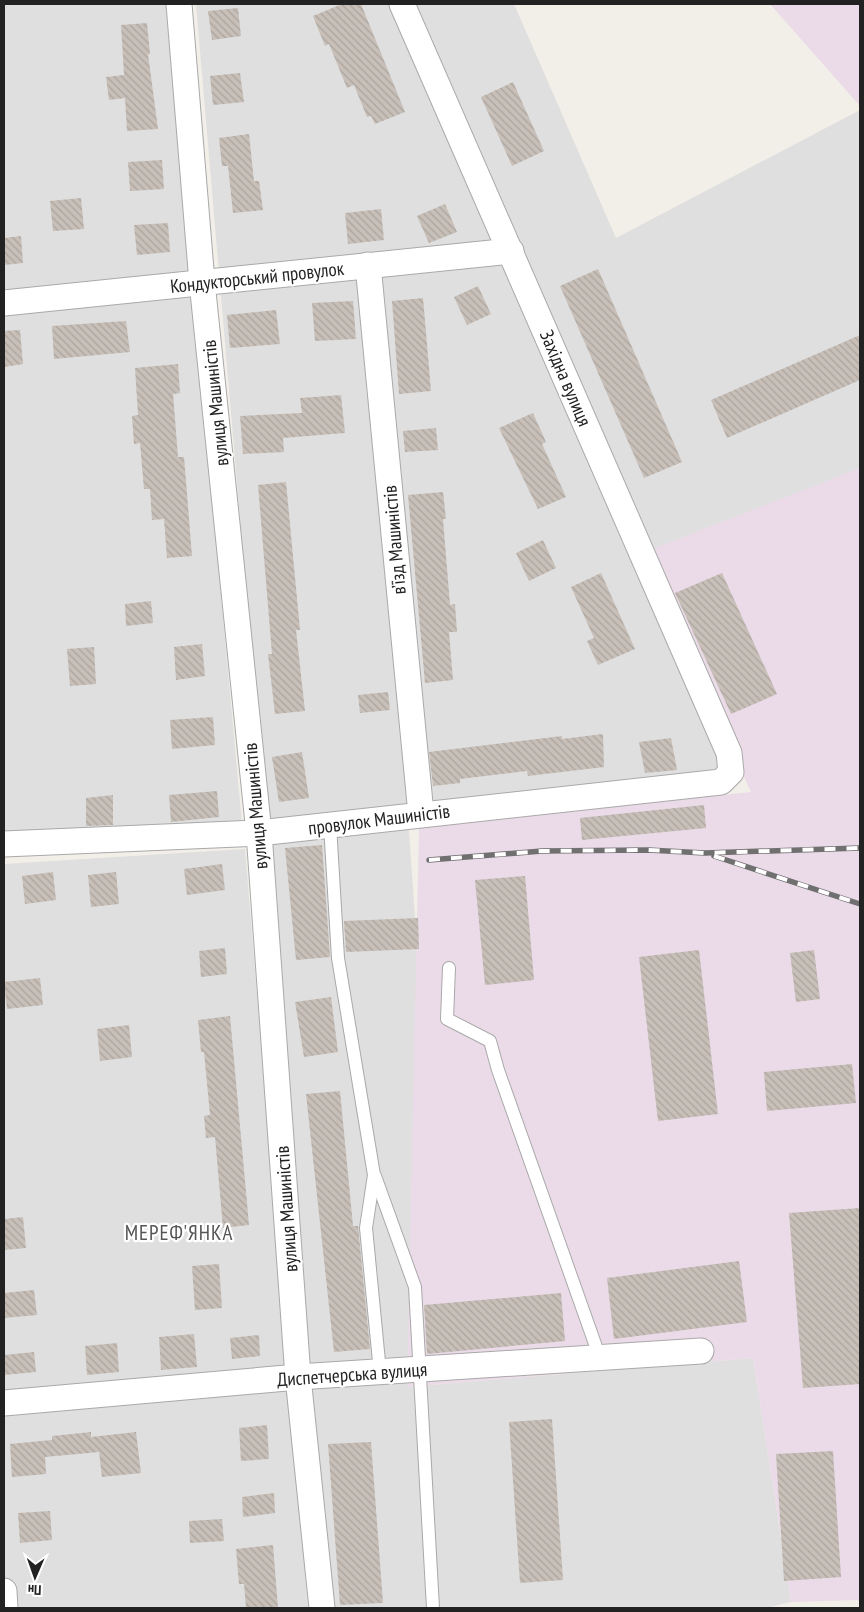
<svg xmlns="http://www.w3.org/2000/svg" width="864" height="1612" font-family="'PT Sans Narrow',sans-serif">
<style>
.residential{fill:#e0dfdf}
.industrial{fill:#ebdbe8}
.building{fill:url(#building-back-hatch)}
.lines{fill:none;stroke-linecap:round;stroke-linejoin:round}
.service-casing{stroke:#a9a9a9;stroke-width:14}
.minor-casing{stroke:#a9a9a9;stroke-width:27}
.service{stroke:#fff;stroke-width:12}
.minor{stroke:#fff;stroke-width:25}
.rail-casing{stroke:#707070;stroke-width:5.5}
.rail{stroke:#fff;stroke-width:4;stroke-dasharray:11;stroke-linecap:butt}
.labels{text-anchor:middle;stroke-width:4.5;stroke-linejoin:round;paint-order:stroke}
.street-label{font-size:19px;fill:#222;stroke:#fff}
.quarter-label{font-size:21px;letter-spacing:1px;fill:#555;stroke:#fff}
</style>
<defs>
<pattern id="building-back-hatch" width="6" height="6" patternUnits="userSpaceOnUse" patternTransform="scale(1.25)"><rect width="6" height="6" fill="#c7bfb8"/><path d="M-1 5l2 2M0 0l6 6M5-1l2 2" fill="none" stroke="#aba49e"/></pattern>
</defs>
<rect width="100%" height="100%" fill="#f2efe9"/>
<!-- residential -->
<g class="residential">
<path d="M4 4H167L242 824 4 840Z"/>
<path d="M196 4H514L616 238 860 110V469L722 759 717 775 407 803 421 1003 407 1387 753 1358 791 1602 766 1608H330L266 822Z"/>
<path d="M245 849 308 1608H4V864Z"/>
</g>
<!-- industrial -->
<g class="industrial">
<path d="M770 4H860V106Z"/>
<path d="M860 468V1600L791 1602 753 1358 407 1387 419 828 751 792 642 553Z"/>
</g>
<!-- building -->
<g class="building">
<path d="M342 4H361L405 112 375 124 371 116 367 117 354 85 347 88 329 44 325 46 313 16Z"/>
<path d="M238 8 241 36 212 40 208 11Z"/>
<path d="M147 23 150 54H148L158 129 127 131 125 98 109 100 106 77 124 75 121 25Z"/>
<path d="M240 73 244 102 213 105 210 76Z"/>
<path d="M513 82 544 151 512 166 481 97Z"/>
<path d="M249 134 254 181H259L263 210 233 213 228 166H222L219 138Z"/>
<path d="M162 160 164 189 130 191 128 162Z"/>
<path d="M81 198 84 229 53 231 50 201Z"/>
<path d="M445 204 457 232 429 243 417 216Z"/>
<path d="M381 209 384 240 348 244 345 213Z"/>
<path d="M168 223 170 252 137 255 134 225Z"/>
<path d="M21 236 23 263 4 265V238Z"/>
<path d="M598 269 682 462 644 478 560 286Z"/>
<path d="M478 286 491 314 467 325 454 297Z"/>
<path d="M423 298 431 391 399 394 392 301Z"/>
<path d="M353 301 356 339 315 341 312 303Z"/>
<path d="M276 310 280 344 230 348 227 315Z"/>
<path d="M126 321 130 352 54 359 52 326Z"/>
<path d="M20 330 23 364 4 367V331Z"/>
<path d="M860 335V380L727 438 711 400Z"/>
<path d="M178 364 180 393 173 394 178 457H184L192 556 167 558 164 519 152 520 150 489H144L140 443 134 444 132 416 138 415 135 368Z"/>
<path d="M341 395 345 433 283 438 284 452 243 454 240 416 302 413 300 398Z"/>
<path d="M533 413 546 442 542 444 566 497 538 509 499 428Z"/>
<path d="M436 428 438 450 405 452 403 431Z"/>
<path d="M286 482 300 630H296L305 711 275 714 268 654H272L258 485Z"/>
<path d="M443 492 446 519H443L450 605 455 604 457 632H449L453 680 425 683 408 495Z"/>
<path d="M543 540 556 568 529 581 516 553Z"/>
<path d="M601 573 635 649 598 665 587 641 594 638 571 587Z"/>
<path d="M722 573 777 694 731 714 675 593Z"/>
<path d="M151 601 153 623 126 626 125 604Z"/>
<path d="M202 644 205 676 176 680 174 647Z"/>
<path d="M94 647 96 684 70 686 67 649Z"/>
<path d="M388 692 390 710 360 713 358 695Z"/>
<path d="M213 717 215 745 172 749 170 720Z"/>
<path d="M603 734 604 767 528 776 527 771 460 779V783L433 786 429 752 562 736V739Z"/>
<path d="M671 738 677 770 645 773 639 742Z"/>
<path d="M302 752 309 798 279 802 272 757Z"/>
<path d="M217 791 219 817 171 822 169 795Z"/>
<path d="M113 795V825L86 826V798Z"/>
<path d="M704 805 706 828 582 840 580 818Z"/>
<path d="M322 845 330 957 296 960 285 848Z"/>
<path d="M222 864 225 890 187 895 184 869Z"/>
<path d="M53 872 56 900 25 904 22 876Z"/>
<path d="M116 872 119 904 91 907 88 875Z"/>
<path d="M525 876 534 980 485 985 475 880Z"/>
<path d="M418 918 419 949 346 952 344 921Z"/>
<path d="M225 948 227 974 201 977 199 951Z"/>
<path d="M699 950 718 1114 658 1121 639 957Z"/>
<path d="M814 950 820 999 796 1002 790 953Z"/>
<path d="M40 978 43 1005 7 1009 4 982Z"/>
<path d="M331 997 338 1052 304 1057 295 1002Z"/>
<path d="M230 1016 249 1225 223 1228 215 1137 206 1138 204 1116 210 1115 204 1052H201L198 1020Z"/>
<path d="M129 1025 132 1057 100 1061 97 1029Z"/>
<path d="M852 1064 856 1103 767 1111 764 1072Z"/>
<path d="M340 1091 353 1226H358L370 1349 334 1352 306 1094Z"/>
<path d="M860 1208V1384L803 1388 789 1213Z"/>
<path d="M23 1217 26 1248 4 1250V1219Z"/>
<path d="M739 1261 747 1322 614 1339 607 1278Z"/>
<path d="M219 1264 222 1308 195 1310 192 1266Z"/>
<path d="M34 1290 37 1315 4 1318V1293Z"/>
<path d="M561 1293 565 1341 427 1354 424 1305Z"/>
<path d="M194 1334 197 1367 161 1370 159 1337Z"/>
<path d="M259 1335 260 1356 232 1359 230 1338Z"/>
<path d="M117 1343 119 1372 87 1375 85 1346Z"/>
<path d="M34 1352 36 1372 4 1375V1355Z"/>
<path d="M552 1419 563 1580 520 1583 509 1422Z"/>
<path d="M267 1425 269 1459 241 1461 239 1428Z"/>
<path d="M91 1432V1437L136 1432 141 1473 102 1477 99 1452 45 1457 46 1474 12 1477 10 1444 52 1440V1436Z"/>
<path d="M371 1442 383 1603 340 1605 328 1444Z"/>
<path d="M833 1451 841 1577 784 1581 776 1454Z"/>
<path d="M274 1493 275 1513 243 1517 242 1497Z"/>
<path d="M50 1511 52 1540 20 1543 18 1513Z"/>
<path d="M222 1519 224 1541 190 1543 189 1521Z"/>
<path d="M273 1545 278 1608H246L244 1584H239L236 1549Z"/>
</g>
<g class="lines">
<!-- service casing -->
<g class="service-casing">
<g id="service">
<path d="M330 825 338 958 374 1175 366 1228 380 1372"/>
<path d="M449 968 447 1019 490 1041 498 1070 600 1358"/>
<path d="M375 1176 415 1287 433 1608"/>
</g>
</g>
<!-- minor casing -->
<g class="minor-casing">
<g id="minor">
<path d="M179 4 202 282 259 833 298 1377 322 1608"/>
<path d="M368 265 421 814"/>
<path d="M4 303 511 251"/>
<path d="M4 844 259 833 721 782 731 772 729 753 402 4"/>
<path d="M4 1403 298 1377 701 1351"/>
<path d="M4 1591 5 1608"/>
</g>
</g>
<!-- service -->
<use href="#service" class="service"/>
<!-- minor -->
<use href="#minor" class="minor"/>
<!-- rail casing -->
<g class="rail-casing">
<g id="rail">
<path d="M714 856 860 904"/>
<path d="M429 860 542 851 648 850 705 853 860 848"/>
</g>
</g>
<!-- rail -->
<use href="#rail" class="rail"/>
</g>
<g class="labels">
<!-- street labels -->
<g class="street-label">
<text transform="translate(257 277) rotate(-6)" y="7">Кондукторський провулок</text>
<text transform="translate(566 378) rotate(67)" y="7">Західна вулиця</text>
<text transform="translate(215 403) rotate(-96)" y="7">вулиця Машиністів</text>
<text transform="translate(394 540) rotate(-95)" y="7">в’їзд Машиністів</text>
<text transform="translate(255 806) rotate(-95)" y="7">вулиця Машиністів</text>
<text transform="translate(379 819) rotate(-7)" y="7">провулок Машиністів</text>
<text transform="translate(286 1209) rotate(-94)" y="7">вулиця Машиністів</text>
<text transform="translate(352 1374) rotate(-4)" y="7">Диспетчерська вулиця</text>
</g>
<!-- quarter labels -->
<g class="quarter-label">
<text x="179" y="1240">МЕРЕФ'ЯНКА</text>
</g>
</g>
<!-- border -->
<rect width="864" height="1612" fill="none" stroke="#222222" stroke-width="10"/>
<!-- north arrow -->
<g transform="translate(35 1577) rotate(182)" stroke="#ffffff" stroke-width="4" paint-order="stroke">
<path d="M0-4L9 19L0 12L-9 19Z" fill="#222222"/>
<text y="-8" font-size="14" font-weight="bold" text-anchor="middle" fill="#222222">Пн</text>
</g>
</svg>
